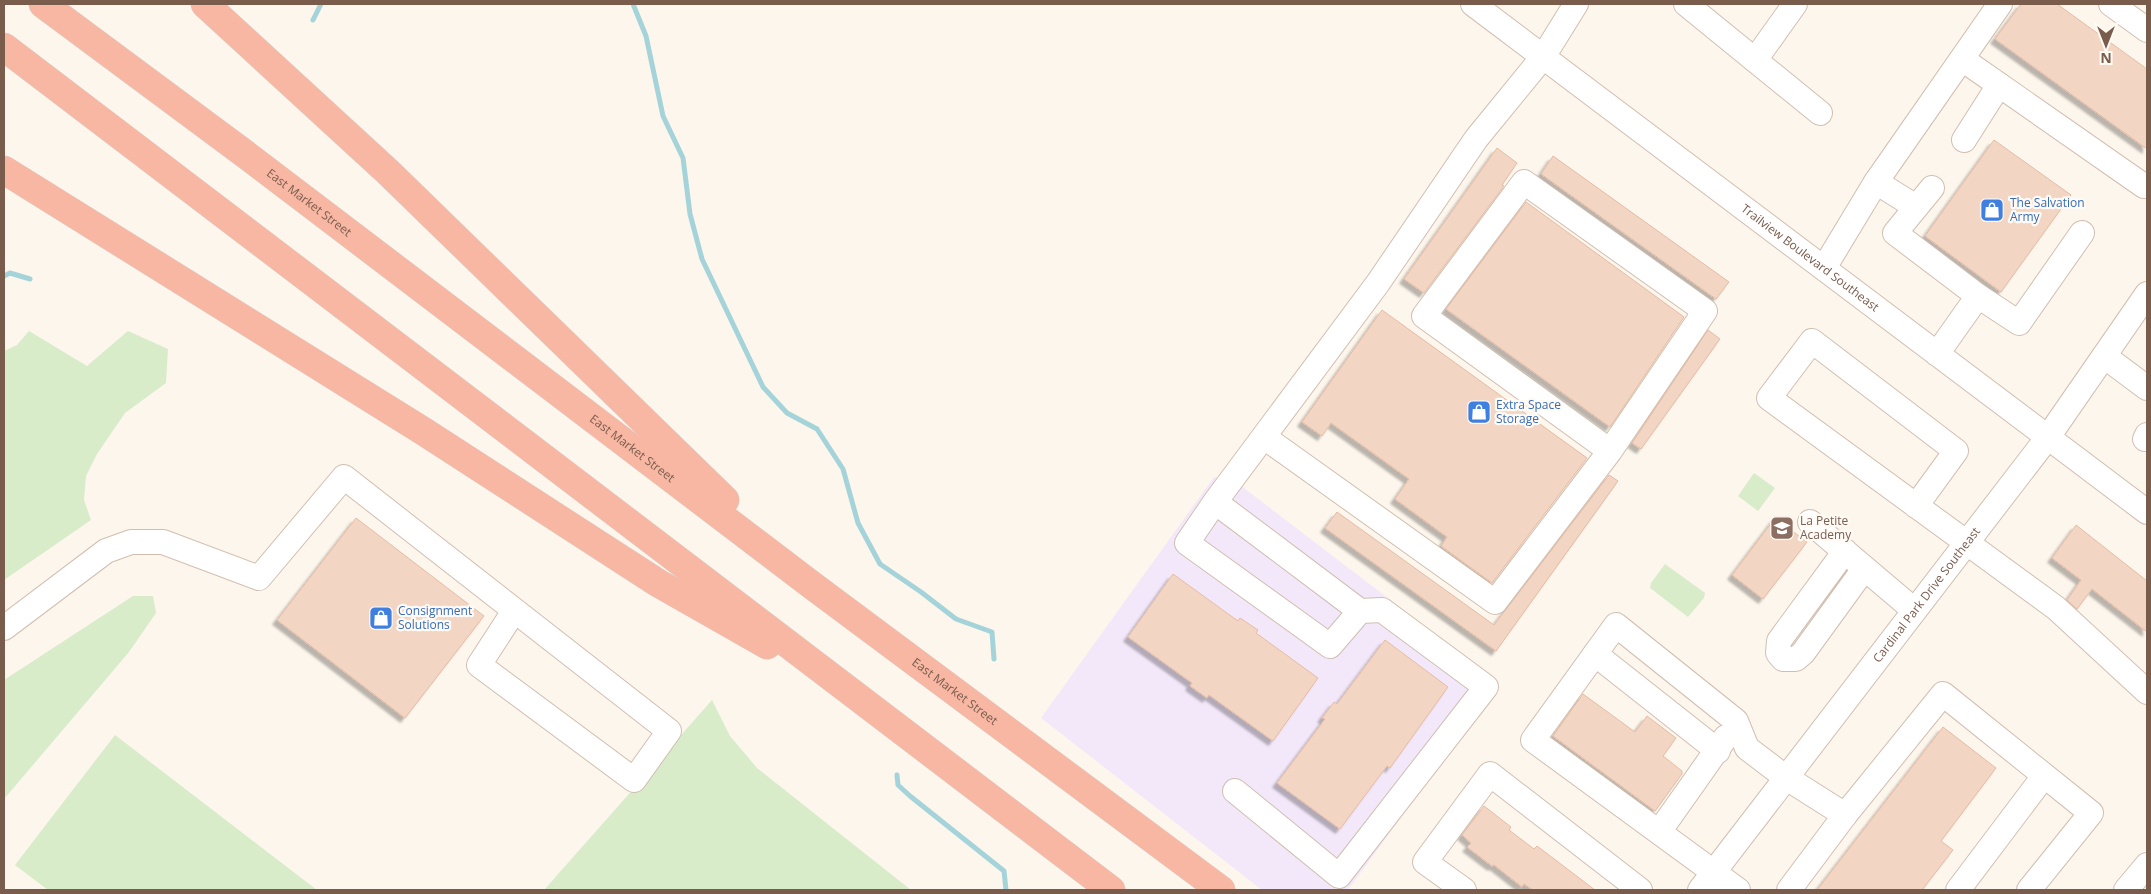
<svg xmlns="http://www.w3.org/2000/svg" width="2151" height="894" font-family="'Open Sans',sans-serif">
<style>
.education{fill:#f3e8fa}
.green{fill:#d8ecc9}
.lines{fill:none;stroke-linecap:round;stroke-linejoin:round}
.stream{stroke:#a5d3da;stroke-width:5}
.building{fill:#f3d5c3;stroke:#e6bba3;filter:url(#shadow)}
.minor-casing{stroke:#d1beb0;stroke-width:26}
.highway-casing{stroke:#dad1cd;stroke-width:29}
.minor{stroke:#fff;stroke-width:24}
.highway{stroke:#f7b7a3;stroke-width:28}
.labels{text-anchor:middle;stroke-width:4.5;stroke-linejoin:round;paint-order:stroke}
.street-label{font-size:12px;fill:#7a5c4d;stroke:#fffaf3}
.shop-label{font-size:12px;fill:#366cbe;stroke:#fffaf3;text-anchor:start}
.education-label{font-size:12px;fill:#785e54;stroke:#fffaf3;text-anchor:start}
</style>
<defs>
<filter id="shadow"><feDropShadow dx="-4.5" dy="4.5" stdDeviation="1" flood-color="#0004"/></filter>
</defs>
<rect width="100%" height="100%" fill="#fdf6ec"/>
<!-- education -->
<path class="education" d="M1214 477 1232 479 1499 683 1348 890H1262L1041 718Z"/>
<!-- green -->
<g class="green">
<path d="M29 331 87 366 128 331 168 349 166 383 125 413 97 454 86 476 84 500 91 520 4 580V351L17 345Z"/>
<path d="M1754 473 1775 488 1758 511 1738 496Z"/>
<path d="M1665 564 1705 593 1704 598 1688 617 1650 588 1651 583Z"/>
<path d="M133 596H153L156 613 129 652 4 799V680Z"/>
<path d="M712 700 730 736 757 768 911 890H544Z"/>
<path d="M115 735 317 890H48L15 865Z"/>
</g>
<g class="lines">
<!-- stream -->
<g class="stream">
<path d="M633 4 646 36 663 116 683 158 690 214 702 259 763 387 787 413 817 429 843 469 858 523 880 564 921 592 956 619 992 632 994 659"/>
<path d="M313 20 321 4"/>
<path d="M4 276 10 273 30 279"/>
<path d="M897 775 898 785 910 796 1004 871 1006 890"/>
</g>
</g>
<!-- building -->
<g class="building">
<path d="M2021 4H2057L2147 69V149L1995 39Z"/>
<path d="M1994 140 2071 195 2001 292 1925 236Z"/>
<path d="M1497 148 1517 163 1502 185 1504 186 1424 293 1404 279Z"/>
<path d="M1553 156 1729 282 1716 299 1541 174Z"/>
<path d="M1526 202 1684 317 1610 427 1446 309Z"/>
<path d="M1382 310 1587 458 1492 583 1441 546 1447 537 1395 499 1409 479 1331 423 1322 436 1302 422Z"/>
<path d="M1708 330 1720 339 1641 449 1632 443Z"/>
<path d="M1609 475 1618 481 1496 651 1325 528 1337 512 1494 625Z"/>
<path d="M356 518 484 616 405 718 277 620Z"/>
<path d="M1775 518 1807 542 1763 599 1732 575Z"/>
<path d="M2076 525 2147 581V632L2092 589 2077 609 2067 600 2081 580 2052 558Z"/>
<path d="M1173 574 1238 621 1240 618 1258 630 1256 633 1318 678 1273 741 1209 695 1207 698 1190 686 1192 683 1128 637Z"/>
<path d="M1385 640 1448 687 1390 768 1387 766 1340 829 1277 783 1325 719 1322 718 1334 702 1337 704Z"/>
<path d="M1583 694 1635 732 1647 716 1676 738 1663 756 1682 771V774L1655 811 1553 736Z"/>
<path d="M1943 727 1996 768 1941 841 1953 850 1922 890H1817Z"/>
<path d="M1484 806 1511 827 1509 830 1534 849 1537 846 1595 890H1533L1524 884 1522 887 1494 865 1492 866 1467 847 1471 843 1462 835Z"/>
</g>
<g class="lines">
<!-- minor casing -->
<g class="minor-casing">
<g id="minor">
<path id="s1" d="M1473 4 2147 512"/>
<path d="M1686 4 1820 113"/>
<path d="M2111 4 2147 30"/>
<path d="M1962 59 2144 186 2147 185"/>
<path d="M1755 60 1795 4"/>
<path d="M1964 140 1999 85"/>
<path d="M1876 182 2000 4"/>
<path d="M1932 188 1895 233 1978 296"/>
<path d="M1824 268 1876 182 1916 207"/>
<path d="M1937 354 1978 296 2019 323 2082 233"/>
<path d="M2104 356 2147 388"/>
<path d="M1264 437 1495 602 1610 451 1424 316 1524 182 1705 311 1610 451"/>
<path d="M2145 439 2147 435"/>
<path d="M1215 502 1360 611 1330 646 1187 543 1215 502 1378 283 1476 139 1543 57 1576 4"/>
<path d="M1916 506 1956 451 1812 341 1769 398 2056 608 2147 692"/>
<path d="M1810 522 1914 610"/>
<path d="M1845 551 1779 641 1778 653 1783 659H1796L1803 653 1864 569"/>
<path d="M4 628 106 551 131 542H163L259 578 344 477 669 731 634 780 479 665 514 611"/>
<path d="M1595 654 1718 751"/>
<path d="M1235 791 1339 876 1486 687 1382 610 1360 611"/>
<path d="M1659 832 1726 737"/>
<path d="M1464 890 1425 862 1490 774 1640 890"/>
<path id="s2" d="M1700 890 2048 437 2147 294"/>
<path d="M1738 890 1533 740 1616 625 1736 721 1747 748 1785 777 1845 815"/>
<path d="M1789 890 1845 815 1943 694 2091 813 2029 890"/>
<path d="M1958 890 2044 776"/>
<path d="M2126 890 2147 865"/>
</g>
</g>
<!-- highway casing -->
<g class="highway-casing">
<g id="highway">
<path id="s3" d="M43 4 245 154 813 586 1221 890"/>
<path d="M205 4 388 172 725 500"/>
<path d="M4 47 1111 890"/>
<path d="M4 170 423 431 658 583 767 645"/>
</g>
</g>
<!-- minor -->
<use href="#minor" class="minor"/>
<!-- highway -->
<use href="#highway" class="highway"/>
</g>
<!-- icons -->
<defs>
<g id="shop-square" transform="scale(1.25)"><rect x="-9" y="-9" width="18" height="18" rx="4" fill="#3f7fe0" stroke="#fffaf3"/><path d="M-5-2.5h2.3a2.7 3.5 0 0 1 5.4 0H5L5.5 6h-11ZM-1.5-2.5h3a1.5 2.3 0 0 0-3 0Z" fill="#fff"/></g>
<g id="school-square" transform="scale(1.25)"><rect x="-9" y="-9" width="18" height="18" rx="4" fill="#8d6e63" stroke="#fffaf3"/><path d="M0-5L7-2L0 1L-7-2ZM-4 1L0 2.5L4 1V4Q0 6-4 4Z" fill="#fff"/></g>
</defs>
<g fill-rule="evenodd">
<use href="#shop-square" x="1992" y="210"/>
<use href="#shop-square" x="1479" y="412"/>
<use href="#school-square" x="1782" y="528"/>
<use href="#shop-square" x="381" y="618"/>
</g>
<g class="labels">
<!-- street labels -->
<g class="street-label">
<text dy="4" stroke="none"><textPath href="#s3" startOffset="332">East Market Street</textPath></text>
<text dy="4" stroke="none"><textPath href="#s1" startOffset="422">Trailview Boulevard Southeast</textPath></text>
<text dy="4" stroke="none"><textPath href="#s3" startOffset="738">East Market Street</textPath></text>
<text dy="4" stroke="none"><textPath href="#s2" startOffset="372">Cardinal Park Drive Southeast</textPath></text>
<text dy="4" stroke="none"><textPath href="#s3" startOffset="1142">East Market Street</textPath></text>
</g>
<!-- shop labels -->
<g class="shop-label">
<text x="2010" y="207">The Salvation<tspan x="2010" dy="14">Army</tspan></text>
<text x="1496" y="409">Extra Space<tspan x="1496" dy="14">Storage</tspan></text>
<text x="398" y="615">Consignment<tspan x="398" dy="14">Solutions</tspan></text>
</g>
<!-- education labels -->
<g class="education-label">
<text x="1800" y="525">La Petite<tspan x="1800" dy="14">Academy</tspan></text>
</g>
</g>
<!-- border -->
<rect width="2151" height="894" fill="none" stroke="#7a5c4d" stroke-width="10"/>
<!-- north arrow -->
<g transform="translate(2106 45) rotate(180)" stroke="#fffaf3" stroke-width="4" paint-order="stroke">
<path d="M0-4L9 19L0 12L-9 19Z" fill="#7a5c4d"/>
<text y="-8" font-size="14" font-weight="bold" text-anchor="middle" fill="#7a5c4d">N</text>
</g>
</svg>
